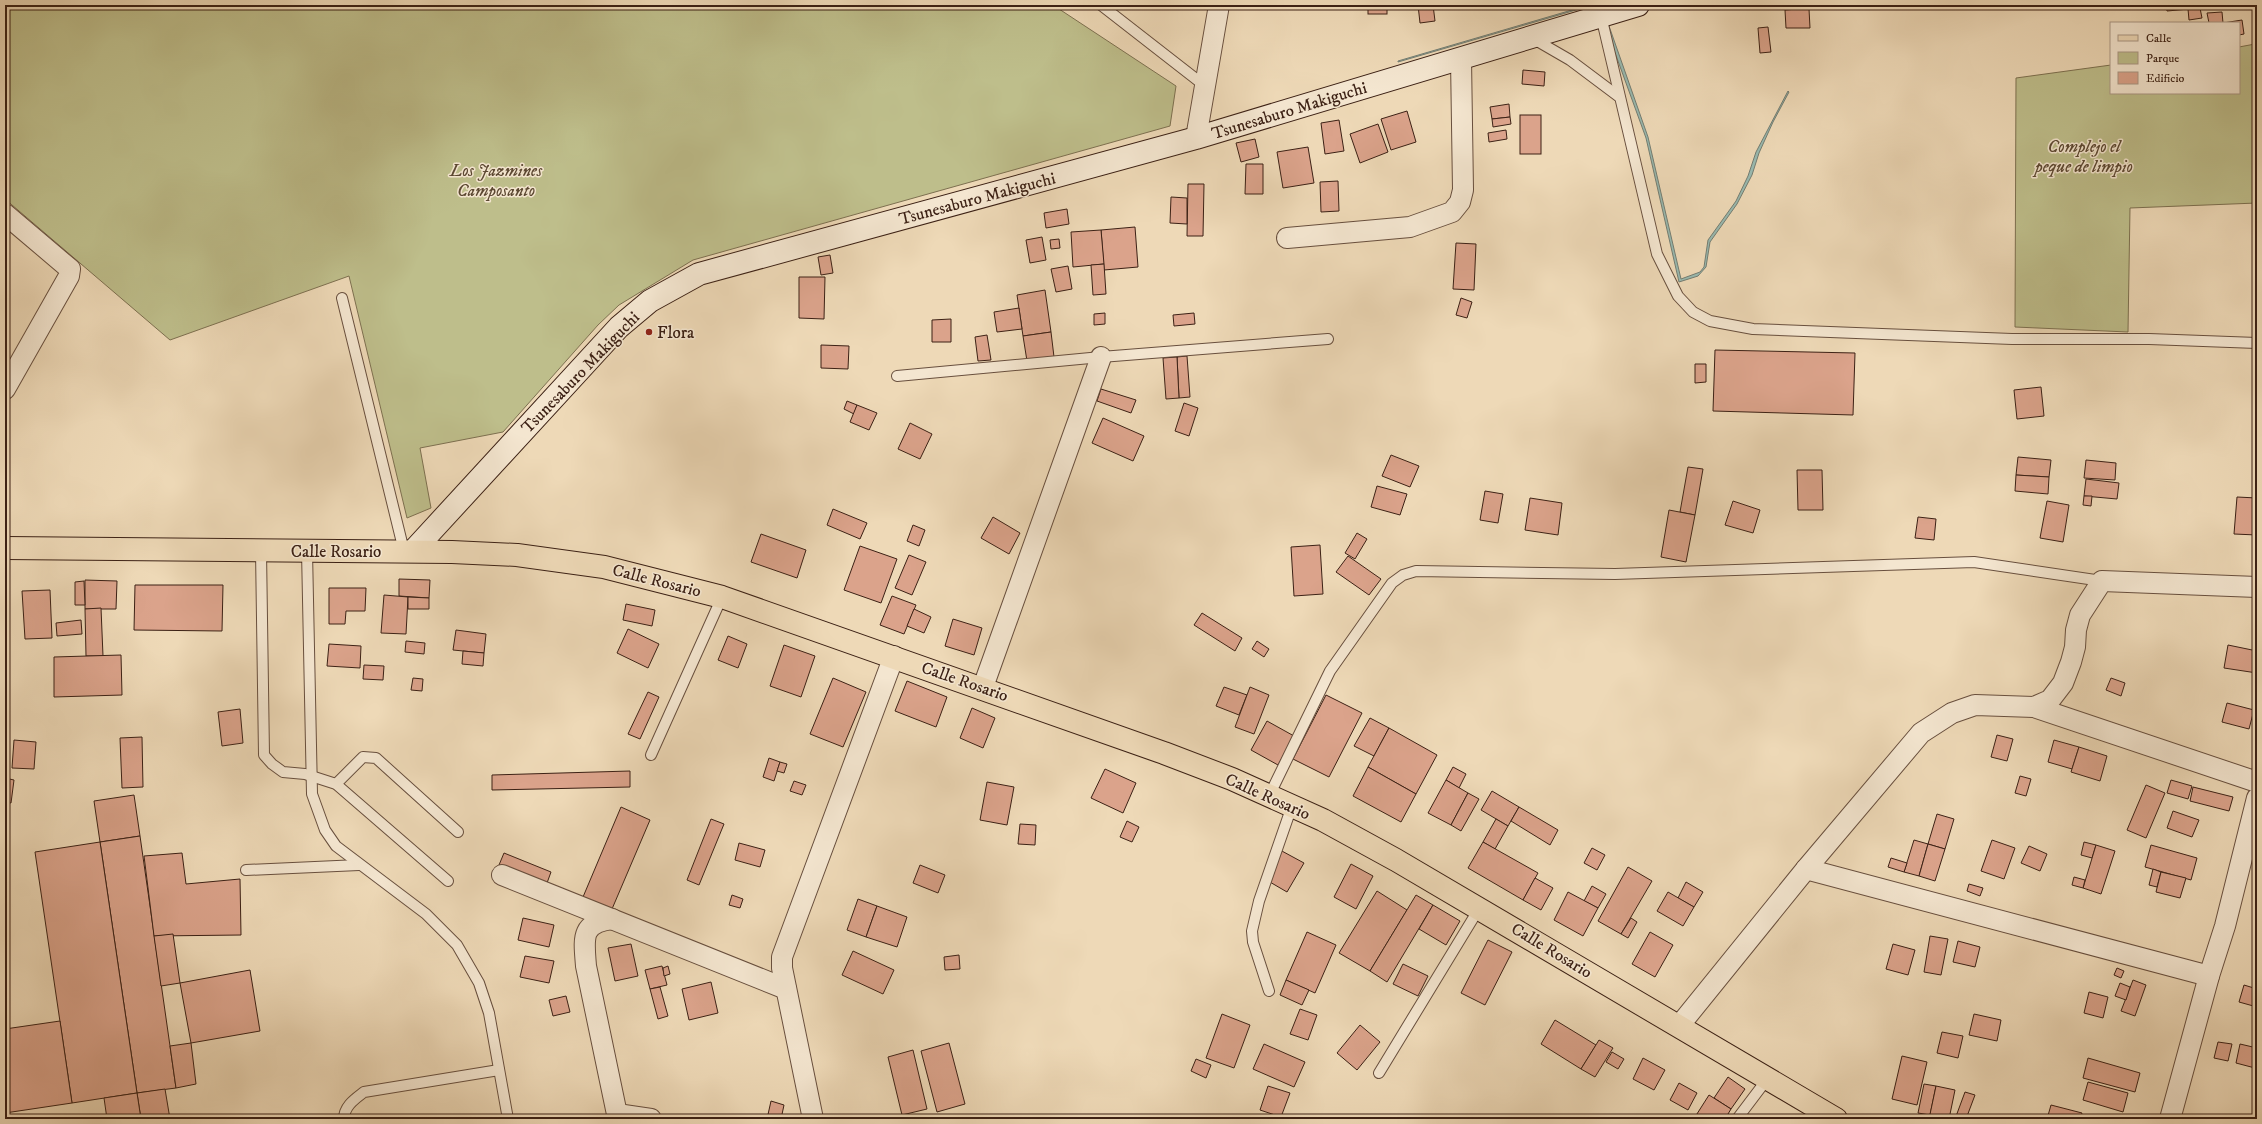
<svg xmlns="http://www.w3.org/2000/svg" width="2262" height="1124" font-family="'IM FELL DW Pica',serif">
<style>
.green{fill:#bebe8b;stroke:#7d7050}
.water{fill:#99bab0;stroke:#747d72}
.building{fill:#dba38b;stroke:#3c2115}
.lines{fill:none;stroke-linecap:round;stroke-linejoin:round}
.lane-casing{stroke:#684f3e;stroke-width:12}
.street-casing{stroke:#684f3e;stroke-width:22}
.secondary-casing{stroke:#3c2115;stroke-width:24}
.primary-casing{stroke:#3c2115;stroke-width:24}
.lane{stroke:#f4e6d0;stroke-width:10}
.street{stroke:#f4e6d0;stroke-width:20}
.secondary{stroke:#f4e6d0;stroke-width:22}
.primary{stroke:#eed9b7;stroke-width:22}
.poi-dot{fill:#8f2418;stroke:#f4e6d0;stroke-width:1.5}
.labels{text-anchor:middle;stroke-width:3;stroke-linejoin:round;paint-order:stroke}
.street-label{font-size:17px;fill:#3c2115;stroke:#f4e6d0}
.park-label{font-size:17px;font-style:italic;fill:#5c4832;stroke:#f4e6d0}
.poi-label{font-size:17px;fill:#3c2115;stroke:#f4e6d0;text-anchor:start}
</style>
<rect width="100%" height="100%" fill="#eed9b7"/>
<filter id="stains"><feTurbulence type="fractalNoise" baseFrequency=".005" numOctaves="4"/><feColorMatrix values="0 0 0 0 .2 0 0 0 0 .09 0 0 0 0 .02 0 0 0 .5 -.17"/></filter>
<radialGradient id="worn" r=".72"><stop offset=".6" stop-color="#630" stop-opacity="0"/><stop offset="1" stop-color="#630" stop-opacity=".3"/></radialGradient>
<!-- green -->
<g class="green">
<path d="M5 5H1053L1176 86 1170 126 693 260 619 305 598 325 503 432 420 448 431 508 407 518 349 276 170 340 5 199Z"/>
<path d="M2254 5H2257V203L2130 208 2128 332 2015 327 2016 78 2111 65V93H2239V47L2255 44Z"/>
</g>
<!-- water -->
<g class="water">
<path d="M1589 5H1593L1398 62V61Z"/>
<path d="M1609 26 1648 137 1681 279 1700 272 1704 267 1708 240 1736 201 1748 176 1756 152 1788 91 1789 92 1773 122 1759 153 1752 175 1737 204 1710 242 1706 267 1698 276 1679 282 1646 138 1606 28Z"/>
</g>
<!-- building -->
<g class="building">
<rect x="1368" y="5" width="19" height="9"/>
<path d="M1418 5H1433L1435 21 1420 23Z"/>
<rect x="1798" y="5" width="11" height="4"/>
<path d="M2166 5H2200V8L2167 11Z"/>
<path d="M2253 5H2257V32H2255Z"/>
<path d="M2200 8 2202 18 2189 20 2188 9Z"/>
<path d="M1798 9H1809L1810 28H1786L1785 10Z"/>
<path d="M2222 12 2223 23H2209L2207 13Z"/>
<path d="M2242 20 2244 34 2239 35V23H2223Z"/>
<path d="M1768 27 1771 52 1760 53 1758 28Z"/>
<path d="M1523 70 1545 72 1544 86 1522 84Z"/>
<path d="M1509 104 1510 117 1492 119 1490 107Z"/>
<path d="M1407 111 1416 142 1391 150 1381 119Z"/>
<rect x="1520" y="115" width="21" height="39"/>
<path d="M1510 117 1511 124 1493 127 1492 119Z"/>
<path d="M1339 120 1344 151 1325 154 1321 123Z"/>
<path d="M1378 124 1388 152 1360 163 1350 134Z"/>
<path d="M1506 130 1507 139 1489 142 1488 133Z"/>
<path d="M1255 139 1259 157 1241 162 1236 143Z"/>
<path d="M1308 147 1314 183 1283 188 1277 152Z"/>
<path d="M1246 164H1263V194H1245Z"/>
<path d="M1338 181 1339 211 1321 212 1320 182Z"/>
<path d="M1188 184H1204L1203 236H1187Z"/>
<path d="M1171 197 1187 198V224L1170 223Z"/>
<path d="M1067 209 1069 224 1046 228 1044 213Z"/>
<path d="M1135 227 1138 267 1104 270 1101 230Z"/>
<path d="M1101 230 1104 264 1073 267 1071 232Z"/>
<path d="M1042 237 1046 260 1030 263 1026 240Z"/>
<path d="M1059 239 1060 248 1051 249 1050 240Z"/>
<path d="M1456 243 1476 244 1474 290 1453 289Z"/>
<path d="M830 255 833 273 821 275 818 257Z"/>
<path d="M1104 264 1106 294 1093 295 1091 265Z"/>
<path d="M1068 266 1072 289 1056 292 1051 269Z"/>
<path d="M799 277H825L824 319 799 318Z"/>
<path d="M1045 290 1051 332 1023 336 1017 295Z"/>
<path d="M1461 298 1472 302 1467 318 1456 315Z"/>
<path d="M1019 308 1022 329 997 332 994 312Z"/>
<path d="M1105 313V324L1094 325V314Z"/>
<path d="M1194 313 1195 324 1174 326 1173 315Z"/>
<path d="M951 319V342H932V320Z"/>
<path d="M1051 332 1054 357 1027 361 1023 336Z"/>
<path d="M987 335 991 360 978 361 975 337Z"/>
<path d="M821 345 849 346 848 369 821 368Z"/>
<path d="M1715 350 1855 353 1853 415 1713 411Z"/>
<path d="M1187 356 1190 397 1179 398 1177 357Z"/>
<path d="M1177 357 1179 398 1166 399 1163 358Z"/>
<path d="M1695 364H1706V382L1695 383Z"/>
<path d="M2041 387 2044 416 2017 419 2014 390Z"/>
<path d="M1101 389 1136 400 1131 413 1097 401Z"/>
<path d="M847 401 857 405 854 414 844 409Z"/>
<path d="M1184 403 1198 408 1189 436 1175 431Z"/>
<path d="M857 405 877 413 869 430 850 422Z"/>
<path d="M1103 418 1144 436 1133 461 1092 443Z"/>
<path d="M910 423 932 434 920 459 898 449Z"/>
<path d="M1391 455 1419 466 1410 487 1382 476Z"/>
<path d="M2018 457 2051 460 2049 477 2016 475Z"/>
<path d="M2086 460 2116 463 2115 480 2084 478Z"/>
<path d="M1688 467 1703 469 1695 515 1680 512Z"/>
<path d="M1797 470H1822L1823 510H1798Z"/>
<path d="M2016 475 2049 477 2048 494 2015 491Z"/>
<path d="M2086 479 2119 483 2117 499 2084 496Z"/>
<path d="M1377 486 1407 494 1400 515 1371 507Z"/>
<path d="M1485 491 1503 494 1498 523 1480 520Z"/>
<path d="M2084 496H2092L2091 506 2083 505Z"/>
<path d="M2237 497 2257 498V535L2234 534Z"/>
<path d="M1530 498 1562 503 1558 535 1525 530Z"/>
<path d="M1733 501 1760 510 1753 533 1725 525Z"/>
<path d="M2047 501 2069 505 2063 542 2040 538Z"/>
<path d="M833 509 867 523 860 539 827 525Z"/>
<path d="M1669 510 1695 515 1686 562 1661 557Z"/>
<path d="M993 517 1020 533 1009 554 981 538Z"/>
<path d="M1918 517 1936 519 1934 540 1915 538Z"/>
<path d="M913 525 925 530 919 546 907 541Z"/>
<path d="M1357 533 1367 539 1355 559 1345 553Z"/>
<path d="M761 534 806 550 797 578 751 562Z"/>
<path d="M1320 545 1323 594 1294 596 1291 547Z"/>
<path d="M860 546 897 559 881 603 844 590Z"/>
<path d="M909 555 926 562 912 595 895 588Z"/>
<path d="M1348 556 1381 579 1369 595 1336 572Z"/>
<path d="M399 579 430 580 429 598 399 596Z"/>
<path d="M85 580 117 581 116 609H85Z"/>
<path d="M84 581 85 605H75V582Z"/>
<path d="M135 585H223L222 631 134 630Z"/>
<path d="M329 588H366L365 611H346L345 624H329Z"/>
<path d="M50 590 52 638 25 639 22 591Z"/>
<path d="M384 595 408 597 406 634 381 633Z"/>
<path d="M892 596 916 605 904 634 880 625Z"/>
<path d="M408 597 429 598V609H408Z"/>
<path d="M626 604 655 610 652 626 623 620Z"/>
<path d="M101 608 103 656H86L85 609Z"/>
<path d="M914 609 931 617 924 633 907 626Z"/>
<path d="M1202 613 1242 638 1235 651 1194 625Z"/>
<path d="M953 619 982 628 974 655 945 646Z"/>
<path d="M81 620 82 634 57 636 56 623Z"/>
<path d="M628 629 659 644 648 668 617 653Z"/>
<path d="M456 630 486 634 484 653 453 650Z"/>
<path d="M728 636 747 644 738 668 718 660Z"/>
<path d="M406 641 425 643 424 654 405 652Z"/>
<path d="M1257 641 1269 649 1264 657 1252 649Z"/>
<path d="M329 644 361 646 360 668 327 666Z"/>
<path d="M784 645 815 656 801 697 770 686Z"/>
<path d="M2228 645 2257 651V673L2224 668Z"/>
<path d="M463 651 484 653 483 666 462 664Z"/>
<path d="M121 655 122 695 54 697V657Z"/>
<path d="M364 665 384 666 383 680 363 679Z"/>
<path d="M413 678 423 679 422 691 411 690Z"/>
<path d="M833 678 866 692 843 747 810 734Z"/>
<path d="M2111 678 2125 683 2121 696 2106 690Z"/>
<path d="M907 681 947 697 936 727 895 711Z"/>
<path d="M1224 687 1247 695 1239 715 1216 706Z"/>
<path d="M1250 687 1269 695 1254 734 1235 727Z"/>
<path d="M648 692 659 697 640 739 628 734Z"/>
<path d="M1326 695 1362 713 1329 777 1293 759Z"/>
<path d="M2227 703 2254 710 2249 729 2222 722Z"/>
<path d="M972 708 995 718 983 748 960 738Z"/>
<path d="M240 709 243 743 222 746 218 712Z"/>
<path d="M1370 718 1389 728 1374 756 1354 746Z"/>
<path d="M1267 721 1294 736 1278 765 1251 750Z"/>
<path d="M1389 728 1437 755 1416 794 1368 767Z"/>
<path d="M1997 735 2013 739 2007 761 1991 757Z"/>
<path d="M142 737 143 787 122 788 120 738Z"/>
<path d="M14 740 36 742 34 769 12 768Z"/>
<path d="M2054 740 2079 747 2072 769 2048 762Z"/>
<path d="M2079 747 2107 756 2100 781 2071 772Z"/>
<path d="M769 758 780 762 774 781 763 777Z"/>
<path d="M780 762 787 764 784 773 777 771Z"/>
<path d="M1368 767 1416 794 1401 822 1353 796Z"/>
<path d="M1453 767 1466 774 1459 788 1446 780Z"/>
<path d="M1105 769 1136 783 1123 813 1091 798Z"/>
<path d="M630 771V787L492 790V775Z"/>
<path d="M2020 776 2031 779 2026 796 2015 793Z"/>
<path d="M5 778 14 780 11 803 5 802Z"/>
<path d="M1446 780 1468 793 1451 825 1428 813Z"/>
<path d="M2171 780 2192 786 2188 799 2167 793Z"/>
<path d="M794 781 806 785 802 795 790 791Z"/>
<path d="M987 782 1014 787 1007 825 980 820Z"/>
<path d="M2146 785 2165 793 2146 838 2127 830Z"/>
<path d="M2193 787 2233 797 2229 811 2190 801Z"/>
<path d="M1492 791 1519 807 1508 826 1481 810Z"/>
<path d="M1468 793 1479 799 1461 831 1451 825Z"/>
<path d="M134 795 140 836 100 842 94 801Z"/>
<path d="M621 807 650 820 612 909 583 897Z"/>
<path d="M1519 807 1558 830 1550 845 1511 821Z"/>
<path d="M2173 811 2199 820 2192 837 2167 828Z"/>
<path d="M1937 814 1954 819 1945 849 1928 844Z"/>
<path d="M711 819 724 824 699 885 687 880Z"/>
<path d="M1496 819 1508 826 1495 849 1483 842Z"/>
<path d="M1127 821 1139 827 1132 842 1120 837Z"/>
<path d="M1020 824 1036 825 1035 845 1018 844Z"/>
<path d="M140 836 176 1088 137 1093 100 842Z"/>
<path d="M1914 840 1928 844 1919 876 1904 872Z"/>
<path d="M1992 840 2015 848 2004 879 1981 871Z"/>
<path d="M100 842 137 1093 72 1103 35 852Z"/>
<path d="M1483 842 1538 873 1523 900 1468 868Z"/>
<path d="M2084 842 2096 845 2092 858 2081 855Z"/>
<path d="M739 843 765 850 760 867 735 860Z"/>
<path d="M1928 844 1945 849 1935 881 1919 876Z"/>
<path d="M2096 845 2115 851 2101 894 2083 888Z"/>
<path d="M2151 845 2197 858 2191 880 2145 867Z"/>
<path d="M2029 846 2047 854 2040 871 2021 863Z"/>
<path d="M1592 848 1605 855 1597 870 1584 863Z"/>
<path d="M1280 850 1304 863 1287 892 1263 878Z"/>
<path d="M182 853 186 884 240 879 241 935 154 936 144 856Z"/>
<path d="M504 853 551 872 547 883 499 865Z"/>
<path d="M1891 858 1907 863 1904 872 1888 867Z"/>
<path d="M1351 864 1373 876 1356 909 1334 897Z"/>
<path d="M920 865 945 875 938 893 913 883Z"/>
<path d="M1628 867 1652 881 1621 934 1598 921Z"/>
<path d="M2153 869 2161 872 2157 887 2149 885Z"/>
<path d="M2161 872 2186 878 2180 898 2156 892Z"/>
<path d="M2074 877 2085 880 2083 888 2072 885Z"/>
<path d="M1535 878 1553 888 1541 910 1523 900Z"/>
<path d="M1686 882 1703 892 1694 907 1678 898Z"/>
<path d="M1969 884 1983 888 1980 896 1967 891Z"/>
<path d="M1592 886 1606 894 1598 908 1584 901Z"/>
<path d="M1377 891 1407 910 1370 971 1339 953Z"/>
<path d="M1568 892 1598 908 1583 936 1554 920Z"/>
<path d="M1668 892 1694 907 1683 926 1657 911Z"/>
<path d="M732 895 743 899 740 908 729 905Z"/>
<path d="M1416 895 1433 905 1387 982 1370 971Z"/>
<path d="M858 899 877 906 866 937 847 930Z"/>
<path d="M1433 905 1460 921 1446 945 1419 929Z"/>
<path d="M877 906 907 917 897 947 866 937Z"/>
<path d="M523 918 554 925 549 947 518 940Z"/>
<path d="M1631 918 1637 922 1628 938 1621 934Z"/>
<path d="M1307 932 1336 945 1315 993 1286 980Z"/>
<path d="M1650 932 1673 945 1655 977 1632 964Z"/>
<path d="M173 934 180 983 161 986 154 936Z"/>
<path d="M1930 936 1948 939 1941 975 1924 972Z"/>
<path d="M1488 940 1512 952 1485 1005 1461 993Z"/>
<path d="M1958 941 1980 947 1975 967 1953 962Z"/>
<path d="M631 944 638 976 615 981 608 948Z"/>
<path d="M1893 944 1915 950 1908 975 1886 969Z"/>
<path d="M853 951 894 970 883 994 842 975Z"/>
<path d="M959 955 960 969 945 970 944 957Z"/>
<path d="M525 956 554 961 549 983 520 977Z"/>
<path d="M1403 964 1428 976 1418 996 1393 984Z"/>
<path d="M662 966 667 985 650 989 645 970Z"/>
<path d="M668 966 670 974 664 976 663 968Z"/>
<path d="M2117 968 2124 971 2121 978 2114 975Z"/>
<path d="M250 970 260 1031 191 1043 180 983Z"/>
<path d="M1286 980 1309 990 1302 1005 1280 995Z"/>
<path d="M2133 980 2146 985 2135 1016 2121 1011Z"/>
<path d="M711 982 718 1013 689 1020 682 989Z"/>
<path d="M2120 983 2130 987 2126 1000 2115 996Z"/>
<path d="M2244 985 2257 989V1007L2239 1002Z"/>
<path d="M660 987 668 1016 658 1019 650 989Z"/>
<path d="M2089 992 2108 997 2103 1018 2084 1013Z"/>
<path d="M566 996 570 1012 553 1016 549 1000Z"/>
<path d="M1300 1009 1317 1015 1308 1040 1290 1034Z"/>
<path d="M1222 1014 1250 1025 1234 1068 1206 1058Z"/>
<path d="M1974 1014 2001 1020 1997 1041 1969 1035Z"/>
<path d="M1555 1020 1596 1045 1581 1069 1541 1044Z"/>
<path d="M60 1021 72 1103 5 1113V1029Z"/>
<path d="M1360 1025 1380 1042 1357 1070 1337 1053Z"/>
<path d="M1942 1032 1963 1036 1958 1058 1937 1053Z"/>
<path d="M1599 1040 1613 1048 1595 1077 1581 1069Z"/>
<path d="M2218 1042 2232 1044 2228 1061 2214 1058Z"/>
<path d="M191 1043 196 1084 176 1088 170 1046Z"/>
<path d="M949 1043 965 1104 937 1112 921 1051Z"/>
<path d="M1264 1044 1305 1062 1294 1087 1253 1069Z"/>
<path d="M2240 1044 2257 1048 2255 1068 2236 1063Z"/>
<path d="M913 1050 927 1109 902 1115 888 1057Z"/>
<path d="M1612 1052 1624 1059 1618 1069 1606 1062Z"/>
<path d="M1902 1056 1927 1062 1917 1105 1892 1099Z"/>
<path d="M1643 1058 1665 1070 1654 1090 1633 1079Z"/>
<path d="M2088 1058 2140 1073 2135 1092 2083 1078Z"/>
<path d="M1196 1059 1211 1065 1206 1078 1191 1071Z"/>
<path d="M1728 1077 1745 1089 1731 1109 1714 1098Z"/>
<path d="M2088 1082 2128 1093 2123 1112 2083 1100Z"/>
<path d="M1679 1083 1697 1093 1688 1110 1670 1100Z"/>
<path d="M1924 1084 1936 1086 1930 1115 1918 1113Z"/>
<path d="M1268 1086 1290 1093 1281 1117 1260 1110Z"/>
<path d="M1936 1086 1955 1090 1949 1119H1929Z"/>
<path d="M165 1089 170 1119H141L137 1093Z"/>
<path d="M1965 1092 1975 1095 1966 1119H1955Z"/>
<path d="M137 1093 141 1119H107L104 1098Z"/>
<path d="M1709 1095 1731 1109 1725 1119H1698L1695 1117Z"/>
<path d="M771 1101 784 1105 781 1119H767Z"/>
<path d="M2051 1105 2082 1113 2080 1119H2047Z"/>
<path d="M2094 1115 2108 1119H2093Z"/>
</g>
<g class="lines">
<!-- lane casing -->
<g class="lane-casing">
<g id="lane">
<path d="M1101 5 1205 86"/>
<path d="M1601 16 1657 254 1678 296 1693 312 1710 321 1753 329 2012 339H2149L2257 343"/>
<path d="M1532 38 1570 60 1618 96"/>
<path d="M342 298 404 551"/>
<path d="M897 376 1101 357 1328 339"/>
<path d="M261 551 264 755 272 764 283 772 305 774 336 784 448 881"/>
<path d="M307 551 312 794 325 830 336 846 426 914 457 945 479 983 489 1013 508 1119"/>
<path d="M651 755 722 597"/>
<path d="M336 784 363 757 376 758 458 832"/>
<path d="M1269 796 1330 671 1392 583 1403 575 1416 571 1615 574 1974 562 2102 581"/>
<path d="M246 870 359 865"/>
<path d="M1269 991 1253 942 1252 931 1259 901 1292 806"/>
<path d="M1379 1073 1480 907"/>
<path d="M344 1119C344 1106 355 1099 364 1092L499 1070"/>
<path d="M1737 1119 1768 1078"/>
</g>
</g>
<!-- street casing -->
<g class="street-casing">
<g id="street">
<path d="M1196 138 1219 5"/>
<path d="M5 214 70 269 69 276 5 389"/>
<path d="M1287 238 1410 227 1452 212 1460 202 1463 190 1461 59"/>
<path d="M983 687 1101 357"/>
<path d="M2034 707 2050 700 2063 683 2071 662 2075 647 2076 630 2080 615 2102 581 2257 587"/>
<path d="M1806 869 2209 976"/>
<path d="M502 875 786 989"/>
<path d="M612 919C580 923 584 939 586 966L618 1119"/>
<path d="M1679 1026 1806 869 1921 733 1952 713 1975 705 2034 707 2257 782"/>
<path d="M617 1114 651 1119"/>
<path d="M813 1119 782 968V957L894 656"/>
<path d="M2170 1119 2209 976 2225 926 2257 798"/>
</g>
</g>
<!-- secondary casing -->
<g class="secondary-casing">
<path id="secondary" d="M413 551 619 327 650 301 699 274 1196 138 1638 5"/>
</g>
<!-- primary casing -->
<g class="primary-casing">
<path id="primary" d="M5 548 452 552 517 555 604 567 722 597 1164 753 1232 779 1323 820 1396 860 1836 1119"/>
</g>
<!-- lane -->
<use href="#lane" class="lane"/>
<!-- street -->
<use href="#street" class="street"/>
<!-- secondary -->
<use href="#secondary" class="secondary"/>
<!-- primary -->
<use href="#primary" class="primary"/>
</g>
<!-- markers -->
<circle class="poi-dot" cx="649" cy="332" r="4"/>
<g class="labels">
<!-- street labels -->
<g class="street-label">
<text transform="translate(1289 110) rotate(-17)" y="6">Tsunesaburo Makiguchi</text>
<text transform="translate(977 198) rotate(-15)" y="6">Tsunesaburo Makiguchi</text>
<text transform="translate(580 372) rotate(-46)" y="6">Tsunesaburo Makiguchi</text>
<text x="336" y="557">Calle Rosario</text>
<text transform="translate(657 580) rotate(14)" y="6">Calle Rosario</text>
<text transform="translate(965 681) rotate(19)" y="6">Calle Rosario</text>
<text transform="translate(1268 796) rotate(24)" y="6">Calle Rosario</text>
<text transform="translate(1552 950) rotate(31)" y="6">Calle Rosario</text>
</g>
<!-- park labels -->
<g class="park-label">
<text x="2084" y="152">Complejo el<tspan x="2084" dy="20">peque de limpio</tspan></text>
<text x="496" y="176">Los Jazmines<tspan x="496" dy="20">Camposanto</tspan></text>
</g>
<!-- poi labels -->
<g class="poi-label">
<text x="657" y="338">Flora</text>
</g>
</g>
<!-- margin -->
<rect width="2262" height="1124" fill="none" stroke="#eed9b7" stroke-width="20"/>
<rect x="6" y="6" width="2250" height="1112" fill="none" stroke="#3c2115" stroke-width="2"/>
<rect x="10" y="10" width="2242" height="1104" fill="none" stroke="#3c2115"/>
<!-- legend -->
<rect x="2110" y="22" width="130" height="72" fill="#f4e6d0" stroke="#aa9785"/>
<rect x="2118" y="35" width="20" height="6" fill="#eed9b7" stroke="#aa9785"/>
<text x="2146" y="42" font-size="12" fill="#3c2115">Calle</text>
<rect x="2118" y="52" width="20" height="12" fill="#bebe8b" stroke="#aa9785"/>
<text x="2146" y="62" font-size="12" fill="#3c2115">Parque</text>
<rect x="2118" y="72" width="20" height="12" fill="#dba38b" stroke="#aa9785"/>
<text x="2146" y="82" font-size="12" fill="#3c2115">Edificio</text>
<rect width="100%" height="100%" filter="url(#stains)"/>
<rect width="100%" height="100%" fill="url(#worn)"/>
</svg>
